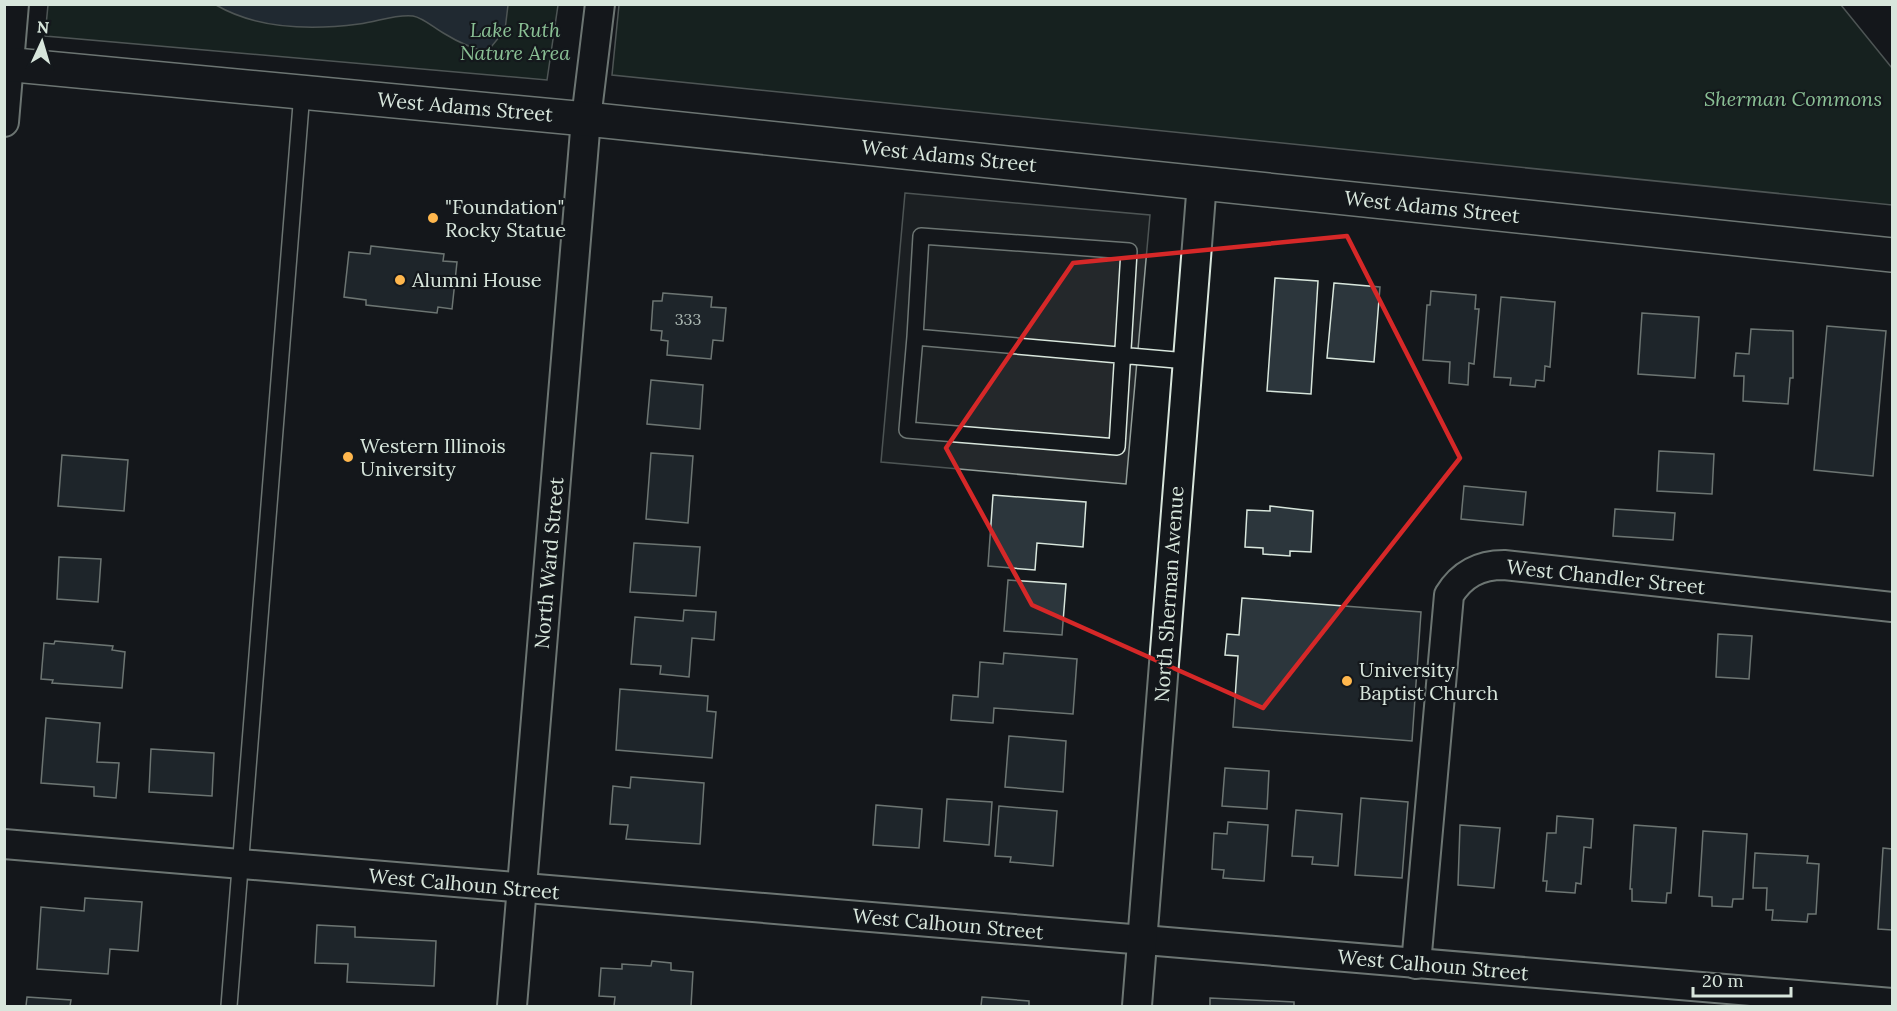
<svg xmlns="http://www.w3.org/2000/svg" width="1897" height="1011" font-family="Lora,serif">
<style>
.green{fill:#1a2d24;stroke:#939e99;stroke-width:1.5}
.parking{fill:#24282b;stroke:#939e99;stroke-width:1.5}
.water{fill:#2f3f4d;stroke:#939e99;stroke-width:1.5}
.building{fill:#2c363c;stroke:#d8e6dc;stroke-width:1.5}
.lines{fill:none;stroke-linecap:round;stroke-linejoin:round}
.lane-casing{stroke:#d8e6dc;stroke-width:18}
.street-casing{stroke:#d8e6dc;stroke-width:32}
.secondary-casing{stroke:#d8e6dc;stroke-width:36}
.lane{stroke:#14181c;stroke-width:15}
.street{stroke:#14181c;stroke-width:28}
.secondary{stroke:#14181c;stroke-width:33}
.marked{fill:none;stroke:#d62828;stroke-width:4.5;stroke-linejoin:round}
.poi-dot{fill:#ffb74d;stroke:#14181c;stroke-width:2}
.labels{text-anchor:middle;stroke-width:4.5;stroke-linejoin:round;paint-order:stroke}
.number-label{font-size:16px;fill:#adbab4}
.park-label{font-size:20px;font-style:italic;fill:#8ac095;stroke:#14181c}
.street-label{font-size:20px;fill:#d8e6dc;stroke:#14181c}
.poi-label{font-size:20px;fill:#d8e6dc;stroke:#14181c;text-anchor:start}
</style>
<rect width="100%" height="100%" fill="#14181c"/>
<!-- green -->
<g class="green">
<path d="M48 5H558L547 80 45 36Z"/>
<path d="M619 5H1841L1892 68V205L612 75Z"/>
</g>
<!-- parking -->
<path class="parking" d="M905 193 1150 215 1126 484 881 462Z"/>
<!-- water -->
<path class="water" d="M216 5H508L505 30 487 52C471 48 458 42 445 34 435 29 424 18 413 16 395 14 377 22 359 24 312 30 257 29 216 5Z"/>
<!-- building -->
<g class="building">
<path d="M371 246 444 254 443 261 457 262 452 309 438 307 437 313 366 305V300L344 297 349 252 370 254Z"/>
<path d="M1275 278 1318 281 1311 394 1267 391Z"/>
<path d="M1334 283 1380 287 1374 362 1327 358Z"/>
<path d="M1431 291 1476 295 1475 309H1479L1474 364 1469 363 1468 385 1449 383 1450 362 1423 360 1427 305H1430Z"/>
<path d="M663 293 712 297 711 307 726 308 723 341 713 340 711 359 667 355 668 341 661 340 662 331 651 330 653 301H662Z"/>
<path d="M1501 297 1555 302 1550 367 1545 366 1544 381 1536 380 1535 387 1510 385 1511 378 1494 377Z"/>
<path d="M1642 313 1699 317 1695 378 1638 374Z"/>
<path d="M1827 326 1886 331 1873 476 1814 470Z"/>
<path d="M1751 329 1793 331V378H1790L1788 404 1743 401 1744 376H1734L1736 353 1749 354Z"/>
<path d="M651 380 703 385 700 429 647 424Z"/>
<path d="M1659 451 1714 454 1712 494 1657 491Z"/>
<path d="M651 453 693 456 688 523 646 519Z"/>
<path d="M62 455 128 460 124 511 58 506Z"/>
<path d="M1464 486 1526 492 1523 525 1461 519Z"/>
<path d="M993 495 1086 502 1083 547 1037 543 1035 570 988 566Z"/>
<path d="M1270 506 1313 511 1311 552 1290 551V556L1263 554V548L1245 547 1247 510 1270 511Z"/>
<path d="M1615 509 1675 513 1673 540 1613 536Z"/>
<path d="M634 543 700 547 696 596 630 592Z"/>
<path d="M59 557 101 559 98 602 57 599Z"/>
<path d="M1008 580 1066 584 1062 635 1004 631Z"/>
<path d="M1242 598 1421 612 1412 741 1233 727 1238 656 1225 655 1227 634 1239 635Z"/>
<path d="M684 610 716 612 714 640 692 638 689 677 660 674 661 666 631 664 635 617 683 621Z"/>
<path d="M1718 634 1752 636 1749 679 1716 677Z"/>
<path d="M55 641 113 646 112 650 125 652 122 688 52 683 53 680 41 679 44 643 54 644Z"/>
<path d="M1004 653 1077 659 1073 714 994 708 993 723 951 720 953 695 978 697 980 662 1003 664Z"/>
<path d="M620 689 708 696 707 711 716 712 712 758 616 750Z"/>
<path d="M46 718 100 723 97 762 119 763 116 798 94 796V787L41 783Z"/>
<path d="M1009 736 1066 741 1063 792 1005 787Z"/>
<path d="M151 749 214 753 212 796 149 792Z"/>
<path d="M1225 768 1269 771 1267 809 1222 806Z"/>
<path d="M631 777 704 783 700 844 626 839 628 825 610 824 613 786 630 788Z"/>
<path d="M1361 798 1408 802 1402 878 1355 875Z"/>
<path d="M947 799 992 802 989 845 944 841Z"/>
<path d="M876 805 922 809 919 848 873 845Z"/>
<path d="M999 806 1057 811 1053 866 1010 862 1011 857 995 856Z"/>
<path d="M1296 810 1342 814 1338 866 1312 864 1313 857 1292 856Z"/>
<path d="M1557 816 1593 819 1591 848 1584 847 1581 884 1576 883 1575 893 1546 891 1547 881H1543L1547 833H1556Z"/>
<path d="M1228 822 1268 825 1264 881 1223 878 1224 870 1212 869 1214 833 1227 834Z"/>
<path d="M1460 825 1500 828 1494 888 1458 885Z"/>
<path d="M1634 825 1676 828 1671 893H1667L1666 903 1632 901V889H1630Z"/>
<path d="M1703 831 1747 834 1743 899H1733L1732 907 1712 906V897L1699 896Z"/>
<path d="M1883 848 1892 849V930L1878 929Z"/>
<path d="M1755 853 1808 856 1807 863 1819 864 1816 914H1808L1807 922 1772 920 1773 910H1766L1767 888H1753Z"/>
<path d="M85 898 142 902 138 951 110 949 108 974 37 969 41 907 84 911Z"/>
<path d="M317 925 355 927V937L436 941 434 986 347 982 348 964 315 963Z"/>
<path d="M652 961 671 963V970L693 972 691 1006H614L615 997 599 996 601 968 622 969V964L651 966Z"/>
<path d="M27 997 71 1000 70 1006H26Z"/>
<path d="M982 997 1029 1001V1006H981Z"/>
<path d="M1210 998 1294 1002V1006H1210Z"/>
</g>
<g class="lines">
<!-- lane casing -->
<g class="lane-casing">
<g id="lane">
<path d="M915 337 907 430 1117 447 1129 251 921 236 915 337 1187 361"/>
<path d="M229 1006 302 92"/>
</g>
</g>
<!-- street casing -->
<g class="street-casing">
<g id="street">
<path d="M4 122 14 4"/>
<path d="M4 844 1892 1003"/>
<path d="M1416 964 1449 595C1462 574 1479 565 1504 565L1892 607"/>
<path d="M512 1006 586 119 600 4"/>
<path d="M1137 1006 1202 182"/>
</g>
</g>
<!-- secondary casing -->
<g class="secondary-casing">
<path id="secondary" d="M4 64 586 119 1892 255"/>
</g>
<!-- lane -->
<use href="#lane" class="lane"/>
<!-- street -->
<use href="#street" class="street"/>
<!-- secondary -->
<use href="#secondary" class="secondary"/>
</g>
<!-- marked area -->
<path d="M0 0H1897V1011H0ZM1347 236 1460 458 1263 708 1032 605 946 448 1073 263Z" fill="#14181c" fill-opacity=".55" fill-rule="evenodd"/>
<path class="marked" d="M1347 236 1460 458 1263 708 1032 605 946 448 1073 263Z"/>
<!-- markers -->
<g class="poi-dot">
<circle cx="433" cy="218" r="6"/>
<circle cx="400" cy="280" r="6"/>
<circle cx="348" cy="457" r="6"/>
<circle cx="1347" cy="681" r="6"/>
</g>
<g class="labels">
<!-- number labels -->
<g class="number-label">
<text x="688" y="325">333</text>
</g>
<!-- park labels -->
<g class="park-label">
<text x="515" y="37">Lake Ruth<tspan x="515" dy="23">Nature Area</tspan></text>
<text x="1793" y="106">Sherman Commons</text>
</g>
<!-- street labels -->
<g class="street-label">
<text transform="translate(465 107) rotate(5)" y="7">West Adams Street</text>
<text transform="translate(949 156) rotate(6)" y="7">West Adams Street</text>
<text transform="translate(1432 207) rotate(6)" y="7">West Adams Street</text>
<text transform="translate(549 563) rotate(-85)" y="7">North Ward Street</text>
<text transform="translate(1606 577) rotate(6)" y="7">West Chandler Street</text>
<text transform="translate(1169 594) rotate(-86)" y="7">North Sherman Avenue</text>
<text transform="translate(464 884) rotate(5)" y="7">West Calhoun Street</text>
<text transform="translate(948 924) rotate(5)" y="7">West Calhoun Street</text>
<text transform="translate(1433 965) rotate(5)" y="7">West Calhoun Street</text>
</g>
<!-- poi labels -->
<g class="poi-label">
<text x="445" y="214">"Foundation"<tspan x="445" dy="23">Rocky Statue</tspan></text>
<text x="412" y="287">Alumni House</text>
<text x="360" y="453">Western Illinois<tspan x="360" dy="23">University</tspan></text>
<text x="1359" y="677">University<tspan x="1359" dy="23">Baptist Church</tspan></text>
</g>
</g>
<!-- border -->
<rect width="1897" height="1011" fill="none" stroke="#d8e6dc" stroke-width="12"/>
<!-- north arrow -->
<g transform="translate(42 42) rotate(4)" stroke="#14181c" stroke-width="4.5" paint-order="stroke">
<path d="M0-4.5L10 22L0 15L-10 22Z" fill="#d8e6dc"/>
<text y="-9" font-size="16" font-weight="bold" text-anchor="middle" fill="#d8e6dc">N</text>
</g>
<!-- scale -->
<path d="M1693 987v9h98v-9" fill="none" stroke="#d8e6dc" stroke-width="3"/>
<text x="1702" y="987" font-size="18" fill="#d8e6dc" stroke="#14181c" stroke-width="4.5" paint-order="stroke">20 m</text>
</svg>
